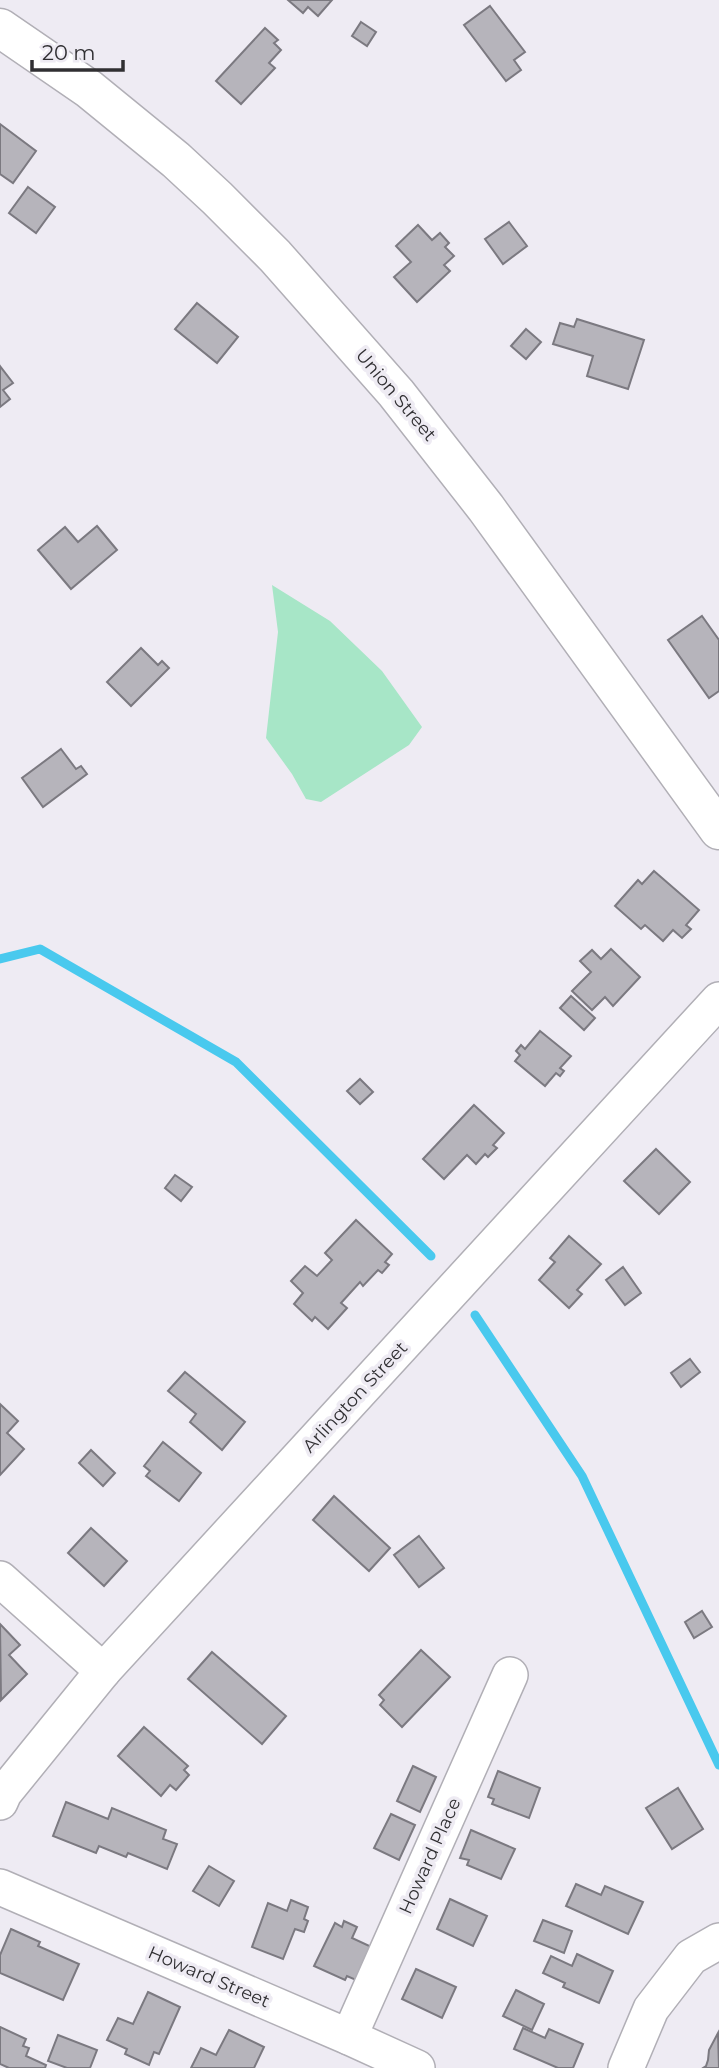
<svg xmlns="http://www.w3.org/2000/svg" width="719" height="2068" font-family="Montserrat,sans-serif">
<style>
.green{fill:#a7e6c7}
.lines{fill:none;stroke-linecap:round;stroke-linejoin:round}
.stream{stroke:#49c9ee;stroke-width:9}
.building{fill:#b6b4bb;stroke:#7b7980;stroke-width:2}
.minor-casing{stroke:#b1afb6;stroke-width:38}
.secondary-casing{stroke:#b1afb6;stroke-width:41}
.minor{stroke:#fff;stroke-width:35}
.secondary{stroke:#fff;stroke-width:38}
.labels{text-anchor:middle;stroke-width:7;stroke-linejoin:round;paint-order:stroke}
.street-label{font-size:18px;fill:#302f32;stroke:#eeebf3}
</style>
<rect width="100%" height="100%" fill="#eeebf3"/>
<!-- green -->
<path class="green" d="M272 585 330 621 382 671 422 727 409 745 321 802 306 799 292 774 266 738 278 632Z"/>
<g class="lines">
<!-- stream -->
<g class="stream">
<path d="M0 959 40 949 236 1062 431 1256"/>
<path d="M475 1315 582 1476 719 1765"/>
</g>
</g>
<!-- building -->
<g class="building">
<path d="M288 0H332L318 16 308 7 303 13Z"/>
<path d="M490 6 525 52 514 60 521 70 506 81 464 25Z"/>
<path d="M361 22 376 32 367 46 352 36Z"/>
<path d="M265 28 278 40 274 43 281 50 269 63 275 68 241 104 216 81Z"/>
<path d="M0 124 36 151 13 183 0 174Z"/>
<path d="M28 187 55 207 36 233 9 213Z"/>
<path d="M509 222 527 246 503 264 485 239Z"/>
<path d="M418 225 432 240 440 233 449 243 445 247 454 256 444 265 450 271 417 302 394 277 411 262 396 246Z"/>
<path d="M197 303 238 337 217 363 175 329Z"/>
<path d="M577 319 644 340 628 389 587 376 593 356 553 344 560 323 574 327Z"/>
<path d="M526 329 541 342 526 359 511 346Z"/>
<path d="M0 366 13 383 3 390 10 399 0 407Z"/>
<path d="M97 526 117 550 71 589 38 550 65 527 78 542Z"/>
<path d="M702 616 719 640V691L709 698 668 640Z"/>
<path d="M141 648 158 665 162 661 169 668 131 706 107 682Z"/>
<path d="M61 749 76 769 81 766 87 774 43 807 22 778Z"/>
<path d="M654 871 699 910 686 925 691 929 682 938 673 930 663 941 645 925 641 929 615 906 638 880 642 884Z"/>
<path d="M611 949 640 977 613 1006 605 997 592 1010 572 991 591 972 580 961 592 950 601 959Z"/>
<path d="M571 996 595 1018 584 1030 560 1008Z"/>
<path d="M540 1031 571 1056 560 1068 564 1071 560 1076 556 1073 545 1086 515 1061 520 1055 516 1051 521 1045 525 1049Z"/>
<path d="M360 1079 373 1092 360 1104 347 1091Z"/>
<path d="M474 1105 504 1133 493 1145 497 1148 488 1157 485 1154 476 1164 467 1155 444 1179 423 1159Z"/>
<path d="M656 1149 690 1182 659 1214 624 1181Z"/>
<path d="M175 1175 192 1187 181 1201 165 1188Z"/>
<path d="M356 1220 392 1254 385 1262 389 1265 382 1273 378 1270 363 1286 360 1282 341 1303 347 1308 328 1329 315 1317 312 1321 294 1304 303 1293 291 1281 305 1266 317 1276 332 1260 325 1253Z"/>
<path d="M569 1236 601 1264 577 1290 582 1294 569 1308 539 1280 555 1262 550 1258Z"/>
<path d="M623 1267 641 1293 625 1305 606 1280Z"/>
<path d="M690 1359 700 1372 681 1387 671 1373Z"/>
<path d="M185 1372 245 1422 222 1450 190 1422 196 1414 168 1391Z"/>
<path d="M0 1404 18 1421 7 1433 24 1449 0 1475Z"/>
<path d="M163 1442 201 1473 179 1501 146 1476 150 1471 144 1466Z"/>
<path d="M91 1450 115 1473 103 1486 79 1463Z"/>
<path d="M334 1496 390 1548 369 1571 313 1520Z"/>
<path d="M91 1528 127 1561 104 1586 68 1553Z"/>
<path d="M419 1536 444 1568 419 1587 394 1555Z"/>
<path d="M702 1611 712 1627 694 1638 685 1622Z"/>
<path d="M0 1624 20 1645 9 1655 27 1674 1 1700Z"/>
<path d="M421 1650 450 1677 402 1727 380 1705 384 1700 379 1695Z"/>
<path d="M212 1652 286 1716 262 1744 188 1679Z"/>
<path d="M144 1727 188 1766 184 1770 189 1775 176 1790 170 1785 161 1796 118 1756Z"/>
<path d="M413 1766 436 1777 420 1812 397 1801Z"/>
<path d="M498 1771 540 1788 529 1818 492 1804 494 1799 488 1797Z"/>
<path d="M678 1788 703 1829 672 1849 646 1808Z"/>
<path d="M66 1802 108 1819 112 1808 166 1830 163 1839 177 1844 167 1869 128 1853 126 1857 99 1846 96 1853 53 1836Z"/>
<path d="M391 1814 415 1825 399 1860 374 1848Z"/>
<path d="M471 1830 515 1849 501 1879 467 1865 469 1860 460 1858Z"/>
<path d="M209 1866 234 1881 219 1906 193 1891Z"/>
<path d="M576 1884 601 1895 605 1886 643 1902 628 1934 566 1906Z"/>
<path d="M450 1899 487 1916 473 1946 437 1929Z"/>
<path d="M291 1900 308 1907 304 1919 308 1921 304 1932 295 1929 283 1959 252 1947 268 1903 287 1911Z"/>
<path d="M543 1920 572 1931 564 1953 534 1941Z"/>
<path d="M344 1921 357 1927 352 1938 378 1950 363 1983 347 1976 345 1980 314 1966 335 1923 342 1927Z"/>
<path d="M11 1929 40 1942 38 1946 79 1964 63 2000 0 1973V1955Z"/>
<path d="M577 1954 613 1971 599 2003 563 1987 565 1983 543 1973 551 1956 572 1966Z"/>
<path d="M416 1969 456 1987 442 2018 402 1999Z"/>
<path d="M516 1990 544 2004 532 2030 503 2016Z"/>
<path d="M148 1992 180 2007 159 2054 154 2052 149 2065 125 2054 127 2049 107 2040 118 2018 133 2024Z"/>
<path d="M0 2027 26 2039 23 2046 29 2048 26 2056 46 2065 45 2068H9L0 2064Z"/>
<path d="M523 2028 545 2038 549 2029 583 2044 573 2068H558L514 2049Z"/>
<path d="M229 2030 264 2047 254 2068H191L201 2048 216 2055Z"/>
<path d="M718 2033 719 2068H703L706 2066 708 2060 709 2050Z"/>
<path d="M58 2035 97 2050 90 2068H67L48 2061Z"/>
</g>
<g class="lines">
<!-- minor casing -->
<g class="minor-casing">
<g id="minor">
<path d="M0 1579 103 1671"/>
<path d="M0 1802 4 1793 103 1671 719 1000"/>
<path d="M0 1887 349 2037 417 2068"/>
<path d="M349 2037 510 1675"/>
<path d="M626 2068 651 2009 691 1957 719 1941"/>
</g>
</g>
<!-- secondary casing -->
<g class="secondary-casing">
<path id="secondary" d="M0 28 89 89 176 160 217 198 275 256 396 393 486 508 719 830"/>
</g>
<!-- minor -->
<use href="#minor" class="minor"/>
<!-- secondary -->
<use href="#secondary" class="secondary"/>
</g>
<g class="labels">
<!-- street labels -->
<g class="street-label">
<text transform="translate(396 395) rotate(50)" y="6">Union Street</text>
<text transform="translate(355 1397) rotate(-47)" y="6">Arlington Street</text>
<text transform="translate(430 1856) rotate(-66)" y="6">Howard Place</text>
<text transform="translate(209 1977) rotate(23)" y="6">Howard Street</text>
</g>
</g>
<!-- scale -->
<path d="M32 60v10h91v-10" fill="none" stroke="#302f32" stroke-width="3.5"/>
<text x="42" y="60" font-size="21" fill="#302f32" stroke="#eeebf3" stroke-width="5" paint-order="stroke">20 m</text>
</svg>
